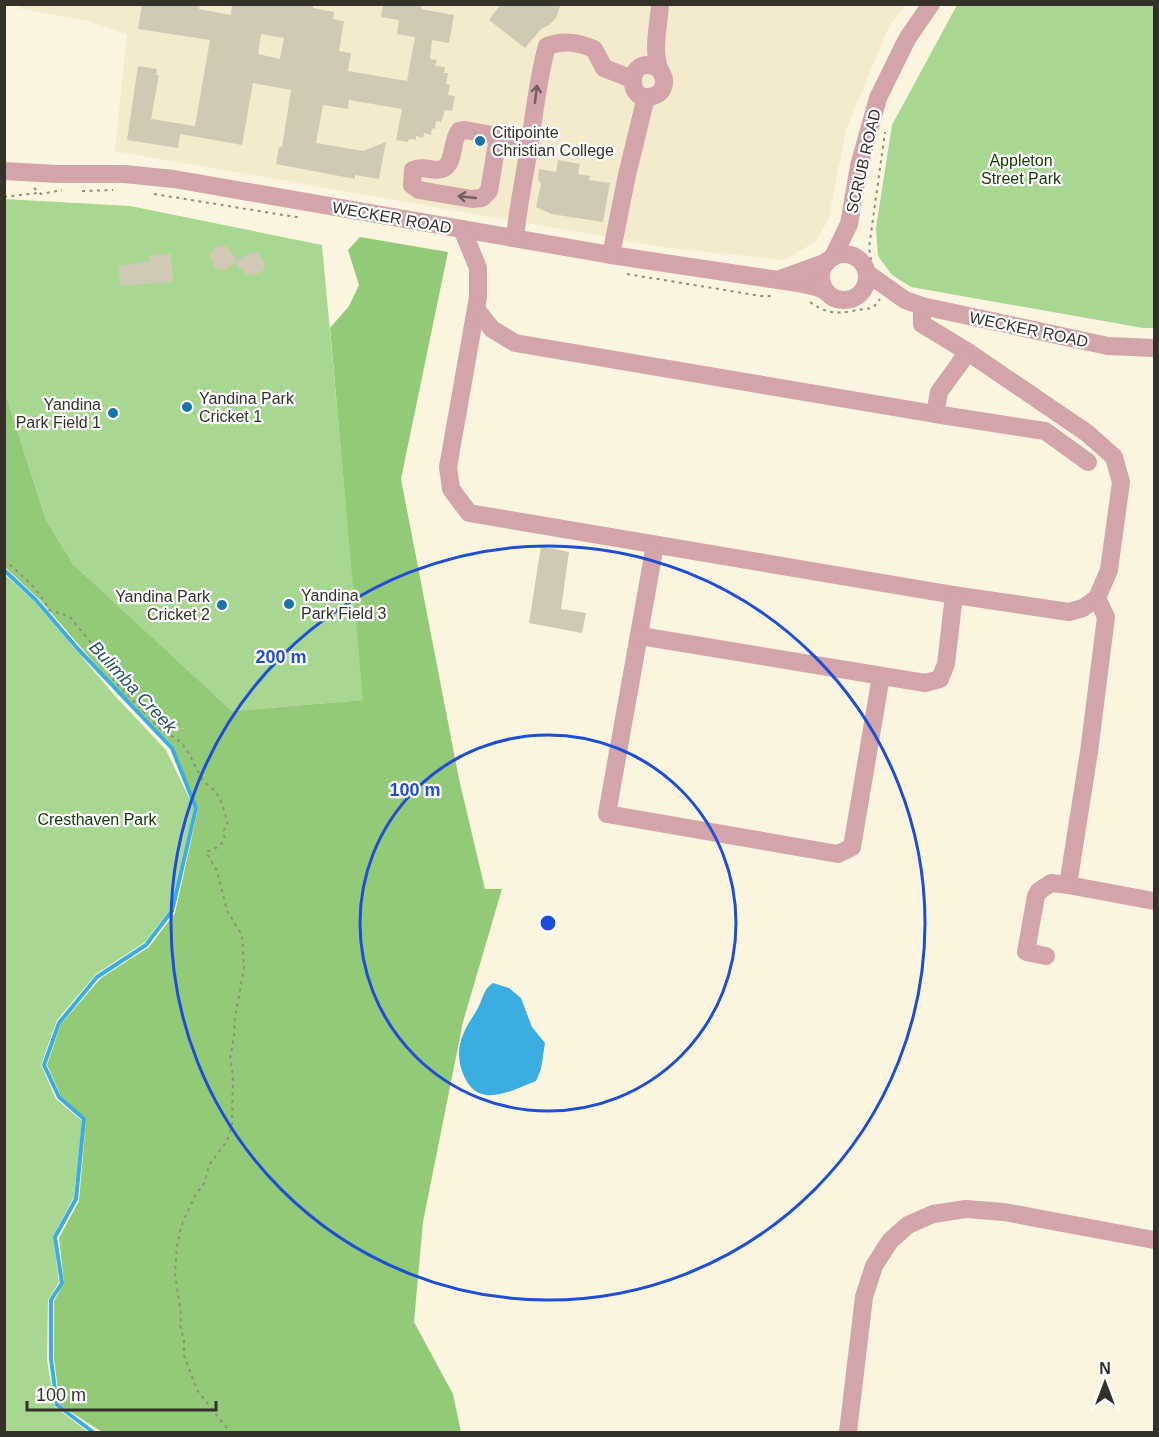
<svg xmlns="http://www.w3.org/2000/svg" width="1159" height="1437" font-family="Helvetica,sans-serif">
<style>
.built{fill:#f4ebcd}
.green{fill:#a8d791}
.forest{fill:#93ca78}
.water{fill:#3bade0}
.lines{fill:none;stroke-linecap:round;stroke-linejoin:round}
.stream{stroke:#3bade0;stroke-width:4}
.building{fill:#d0cab4;fill-rule:evenodd}
.path{stroke:#918d7e;stroke-width:2;stroke-dasharray:3 4.5;stroke-linecap:butt}
.minor{stroke:#d3a4aa;stroke-width:18}
.oneway{stroke:#745f5d}
.ring{fill:none;stroke:#1d4ed8;stroke-width:3}
.poi-dot{fill:#1976a4;stroke:#fff;stroke-width:2}
.labels{text-anchor:middle;stroke-width:4.5;stroke-linejoin:round;paint-order:stroke}
.poi-label{font-size:16px;fill:#343129;stroke:#fff;text-anchor:start}
.park-label{font-size:16px;fill:#153700;stroke:#fff}
.street-label{font-size:16px;fill:#343129;stroke:#fff}
.water-label{font-size:18px;font-style:italic;fill:#255268;stroke:#fff}
.centre{fill:#1d4ed8;stroke:#fff;stroke-width:3}
.ring-label{font-size:18px;text-anchor:middle;font-weight:bold;fill:#1d4ed8;stroke:#fff;stroke-width:4.5;stroke-linejoin:round;paint-order:stroke}
</style>
<rect width="100%" height="100%" fill="#fbf5df"/>
<!-- built -->
<path class="built" d="M20 4 906 5 890 24 846 130 828 221 815 242 784 260 669 248 115 151 127 34 88 21 17 8Z"/>
<!-- green -->
<g class="green">
<path d="M957 5H1154V328H1143L911 287 892 275 878 256 876 228 892 125Z"/>
<path d="M4 199 130 206 322 245 364 700 232 711 73 564 46 520 5 392Z"/>
<path d="M5 575 34 601 116 697 166 750 194 808 170 910 145 942 96 974 57 1020 41 1065 56 1099 82 1121 74 1197 53 1236 59 1282 48 1300 47 1360 55 1407 88 1432H5Z"/>
</g>
<!-- forest -->
<path class="forest" d="M360 237 448 252 401 479 459 779 485 889H502L463 1022 423 1222 414 1322 453 1394 461 1432H102L60 1405 54 1359V1301L64 1283 59 1238 79 1201 86 1119 61 1096 47 1065 61 1024 101 978 149 947 175 913 198 809 173 746 97 666 40 600 5 567V392L46 520 73 564 232 711 363 700 330 328 349 306 359 285 348 250Z"/>
<!-- water -->
<path class="water" d="M493 983 509 988 521 998 532 1027 545 1043 541 1069 536 1081C508 1092 476 1111 462 1071 458 1060 458 1046 463 1035 467 1024 474 1016 479 1006 483 997 484 989 493 983Z"/>
<g class="lines">
<!-- stream -->
<path class="stream" d="M4 570 36 600 78 649 172 748 196 808 172 911 146 945 97 977 59 1023 44 1065 59 1097 84 1119 76 1199 55 1237 62 1283 51 1300V1359L57 1405 93 1432"/>
</g>
<!-- building -->
<g class="building">
<path d="M142 4H200L199 9 231 15 232 4H313V8L334 12 333 19 344 21 339 51 351 53 348 71 407 81 415 37 397 34 399 20 381 17 383 4H422L421 9 454 15 449 43 432 40 430 59 437 60 435 66 445 67 444 73H448L446 84 450 85 448 95 455 96 452 111 445 110 441 122 436 121 435 129 432 128 431 135 424 133 423 138 416 136V140L409 139 408 142 396 140 402 109 349 100 348 109 323 105 316 143 363 151 386 142 379 179 355 175V179L276 164 279 147H282L291 90 253 83 242 145 180 134 178 148 127 140 138 66 157 69 156 75H159L151 119 195 126 210 40 138 29ZM261 34 284 38 280 59 258 54Z"/>
<path d="M501 4H561L556 18 549 25 541 29 525 48 489 20Z"/>
<path d="M558 160 580 164 578 174 590 176 589 180 610 183 603 222 551 214 536 207 541 184 538 179 539 169 556 172Z"/>
<path d="M220 246 228 247 237 260 229 268 221 270 214 267 210 256 213 249Z"/>
<path d="M251 252 259 254 265 264 263 271 252 276 245 273 235 262Z"/>
<path d="M171 254 173 282 120 286 119 266 149 261V255Z"/>
<path d="M541 546 569 552 561 609 586 613 582 633 529 623Z"/>
</g>
<g class="lines">
<!-- path -->
<g class="path">
<path d="M34 188 41 194 62 190"/>
<path d="M82 191 113 190"/>
<path d="M154 194 302 218"/>
<path d="M4 197 37 193"/>
<path d="M871 260 869 248 885 132"/>
<path d="M627 274 761 296H775"/>
<path d="M810 302C835 320 846 310 873 308L880 299"/>
<path d="M4 560C21 574 40 590 49 610L69 616 89 640 107 666 115 682 163 732C188 741 189 757 201 777 205 784 213 788 217 794 223 802 225 816 228 825L224 830C227 844 217 848 206 852L217 871 227 911 242 935 244 968 235 1018 234 1036 230 1059 233 1076 232 1124 227 1141 209 1165 205 1182 196 1194 181 1226 177 1246 175 1273 181 1316 180 1325 184 1340V1355L197 1390 230 1432"/>
</g>
<!-- minor -->
<g class="minor">
<path d="M658 68C626 52 625 106 653 96 658 95 662 91 663 87 667 77 660 73 658 65 653 46 659 24 660 4"/>
<path d="M498 137 489 191 482 198 472 199 419 190 412 185 413 170C425 165 433 172 442 169 455 165 451 141 459 131L465 130 530 142"/>
<path d="M4 171 57 174H124L174 179 611 255 798 283 816 287 826 291"/>
<path d="M462 229 478 268V297L448 467 451 489 469 513 954 595 1069 612 1083 608 1097 598 1109 570 1121 482 1114 457 1087 433 968 352 922 324V306"/>
<path d="M515 238C518 206 525 174 530 142 535 109 538 78 547 46 564 40 577 42 594 49L604 68 632 79"/>
<circle cx="844" cy="277" r="23"/>
<path d="M611 255 627 175 646 97"/>
<path d="M833 257 849 224 859 166 878 98 907 39 931 4"/>
<path d="M867 273 905 300 922 306 1108 346 1154 348"/>
<path d="M780 279 827 262"/>
<path d="M476 309 492 329 515 343 935 414 939 392 968 352"/>
<path d="M935 414 1045 431 1088 462"/>
<path d="M655 545 607 814 838 854 852 847 881 676"/>
<path d="M1097 598 1106 617 1089 752 1068 885 1154 901"/>
<path d="M640 636 925 683 940 679 946 664 954 595"/>
<path d="M1046 956 1026 952 1036 896 1039 891 1051 883 1068 885"/>
<path d="M848 1432 864 1297 874 1266 890 1241 908 1225 933 1214 966 1209 1004 1212 1154 1240"/>
</g>
</g>
<!-- one-way arrows -->
<defs><path id="oneway-shaft" d="M-6 0H5M1.5-3L5.5 0L1.5 3" fill="none" stroke-width="1.6" stroke-linecap="round" stroke-linejoin="round" transform="scale(1.5)"/></defs>
<g class="oneway">
<use href="#oneway-shaft" transform="translate(536 94) rotate(-83)"/>
<use href="#oneway-shaft" transform="translate(467 197) rotate(-174)"/>
</g>
<!-- distance rings -->
<g class="ring">
<circle cx="548" cy="923" r="188"/>
<circle cx="548" cy="923" r="377"/>
</g>
<!-- markers -->
<g class="poi-dot">
<circle cx="480" cy="141" r="6"/>
<circle cx="187" cy="407" r="6"/>
<circle cx="113" cy="413" r="6"/>
<circle cx="289" cy="604" r="6"/>
<circle cx="222" cy="605" r="6"/>
</g>
<g class="labels">
<!-- poi labels -->
<g class="poi-label">
<text x="492" y="138">Citipointe<tspan x="492" dy="18">Christian College</tspan></text>
<text x="199" y="404">Yandina Park<tspan x="199" dy="18">Cricket 1</tspan></text>
<text x="101" y="410" text-anchor="end">Yandina<tspan x="101" dy="18">Park Field 1</tspan></text>
<text x="301" y="601">Yandina<tspan x="301" dy="18">Park Field 3</tspan></text>
<text x="210" y="602" text-anchor="end">Yandina Park<tspan x="210" dy="18">Cricket 2</tspan></text>
</g>
<!-- park labels -->
<g class="park-label">
<text x="1021" y="166">Appleton<tspan x="1021" dy="18">Street Park</tspan></text>
<text x="97" y="825">Cresthaven Park</text>
</g>
<!-- street labels -->
<g class="street-label">
<text transform="translate(863 161) rotate(-77)" y="6">SCRUB ROAD</text>
<text transform="translate(392 217) rotate(10)" y="6">WECKER ROAD</text>
<text transform="translate(1029 329) rotate(12)" y="6">WECKER ROAD</text>
</g>
<!-- water labels -->
<g class="water-label">
<text transform="translate(133 687) rotate(47)" y="6">Bulimba Creek</text>
</g>
</g>
<circle cx="548" cy="923" r="9" class="centre"/>
<g class="ring-label">
<text x="281" y="663">200 m</text>
<text x="415" y="796">100 m</text>
</g>
<!-- border -->
<rect width="1159" height="1437" fill="none" stroke="#343129" stroke-width="12"/>
<!-- north arrow -->
<g transform="translate(1105 1383)" stroke="#ffffff" stroke-width="4.5" paint-order="stroke">
<path d="M0-4.5L10 22L0 15L-10 22Z" fill="#343129"/>
<text y="-9" font-size="16" font-weight="bold" text-anchor="middle" fill="#343129">N</text>
</g>
<!-- scale -->
<path d="M27 1401v9h189v-9" fill="none" stroke="#343129" stroke-width="3"/>
<text x="36" y="1401" font-size="18" fill="#343129" stroke="#ffffff" stroke-width="4.5" paint-order="stroke">100 m</text>
</svg>
